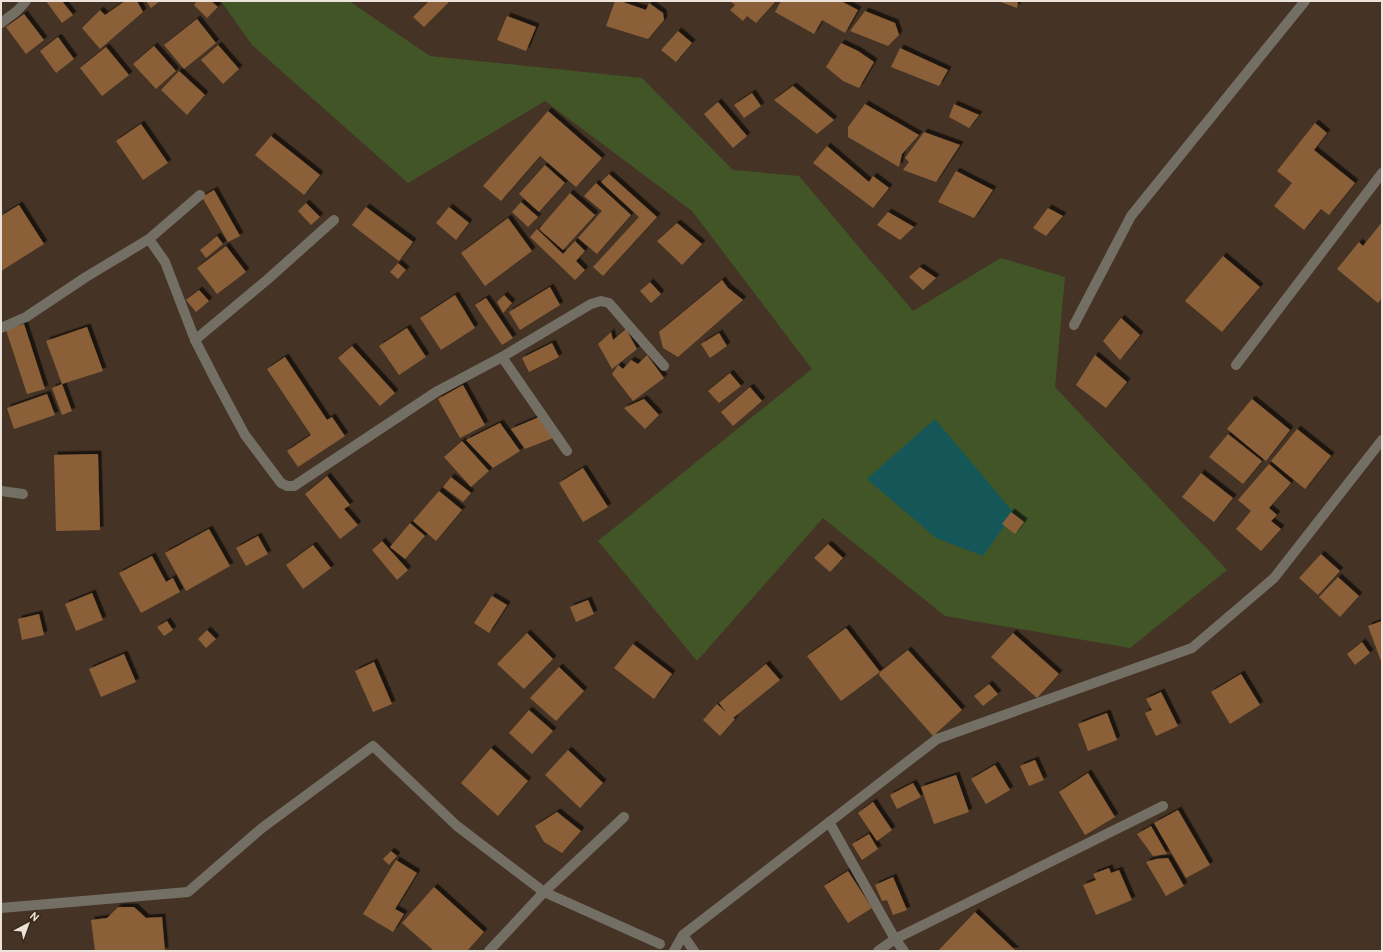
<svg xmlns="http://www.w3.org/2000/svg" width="1383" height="952" font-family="Overpass,sans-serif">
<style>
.green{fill:#415527}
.water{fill:#155759}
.building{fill:#8b6038;filter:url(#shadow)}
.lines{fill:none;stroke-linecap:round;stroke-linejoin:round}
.minor{stroke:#736f65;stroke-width:10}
</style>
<defs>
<filter id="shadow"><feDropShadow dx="3.5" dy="-3.5" stdDeviation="0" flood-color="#0009"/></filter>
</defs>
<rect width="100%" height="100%" fill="#453425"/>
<!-- green -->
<path class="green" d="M221 1H349L430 56 642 78 733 170 799 176 913 311 1001 258 1065 277 1055 387 1227 570 1130 648 945 616 823 518 697 661 598 541 812 369 692 211 545 101 408 183 252 45Z"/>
<!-- water -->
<path class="water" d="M935 419 1014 513 983 556 936 538 867 479Z"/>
<!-- building -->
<g class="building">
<path d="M46 1H62L73 15 62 23Z"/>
<path d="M125 1H137L143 12 100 49 82 28 100 10 105 15Z"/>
<path d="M146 1H160L151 8Z"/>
<path d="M197 1H211L218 7 207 18 194 5Z"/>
<path d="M429 1H450L424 27 413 17Z"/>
<path d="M615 1H620L646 10 649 3 663 13 664 20 648 39 606 26Z"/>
<path d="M730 1H776L756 23 747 16 743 21 730 10 735 5Z"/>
<path d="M781 1H841L858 10 845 33 822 20 814 34 775 12Z"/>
<path d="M998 1H1018L1017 8Z"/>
<path d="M865 11 895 23 899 35 888 46 850 31Z"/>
<path d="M24 14 44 40 26 54 6 27Z"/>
<path d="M507 16 536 27 526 51 497 40Z"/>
<path d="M197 19 216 43 184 69 164 45Z"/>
<path d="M678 31 692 43 676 62 661 50Z"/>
<path d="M58 37 74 59 56 73 40 51Z"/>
<path d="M841 43 858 51 874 62 859 88 843 81 826 67Z"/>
<path d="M218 45 239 69 223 84 201 60Z"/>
<path d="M154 46 176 71 156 89 133 64Z"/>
<path d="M106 47 129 75 102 96 80 68Z"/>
<path d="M900 48 948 70 939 86 891 67Z"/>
<path d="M179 71 205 95 187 115 161 90Z"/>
<path d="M793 86 834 120 817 134 774 100Z"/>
<path d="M752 93 761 106 744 118 734 105Z"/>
<path d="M718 102 747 136 733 148 704 114Z"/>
<path d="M865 104 919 135 902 154 899 167 848 137V127Z"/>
<path d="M954 104 979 115 969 128 949 117Z"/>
<path d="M548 111 602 158 576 187 540 156 501 201 483 186Z"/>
<path d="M1315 123 1327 133 1314 150 1355 183 1329 215 1321 209 1304 230 1274 206 1292 183 1277 171Z"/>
<path d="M141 124 168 163 143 180 116 141Z"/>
<path d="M924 132 960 145 936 182 903 170 909 162 905 158Z"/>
<path d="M271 136 320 175 304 195 255 155Z"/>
<path d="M827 146 869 182 873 176 889 188 873 208 813 163Z"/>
<path d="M545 165 565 183 539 212 519 194Z"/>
<path d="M956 171 993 190 974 218 938 202Z"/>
<path d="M609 174 657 217 603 276 593 267 639 217 601 182Z"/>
<path d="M596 183 631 215 597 254 578 238 602 211 584 196Z"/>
<path d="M214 190 240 236 228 242 202 197Z"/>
<path d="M570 193 595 215 563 250 539 229Z"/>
<path d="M521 202 538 217 528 227 512 212Z"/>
<path d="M306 203 320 217 311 225 298 211Z"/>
<path d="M19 205 44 244 1 271V216Z"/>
<path d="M366 207 413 242 399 261 352 225Z"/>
<path d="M449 207 469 223 456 240 436 223Z"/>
<path d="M1048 208 1063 216 1046 236 1033 228Z"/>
<path d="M888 212 914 227 900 240 877 225Z"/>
<path d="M508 218 532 251 485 286 461 253Z"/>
<path d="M1382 222V298L1378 303 1337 269 1359 242 1363 246Z"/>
<path d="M677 223 702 244 682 265 657 241Z"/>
<path d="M537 229 563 254 575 241 585 251 576 261 585 270 575 280 530 237Z"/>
<path d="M217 236 223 244 206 258 200 250Z"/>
<path d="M226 246 246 272 217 294 197 268Z"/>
<path d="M1223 256 1260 287 1222 332 1185 301Z"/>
<path d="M398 263 406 270 398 279 390 272Z"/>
<path d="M920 267 936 278 923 290 909 277Z"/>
<path d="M722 280 728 288 743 300 678 357 663 348 659 332Z"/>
<path d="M650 282 661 294 651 303 640 291Z"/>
<path d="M550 287 560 305 520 330 509 312Z"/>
<path d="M199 290 209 301 196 312 186 300Z"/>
<path d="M455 295 475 328 441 350 420 318Z"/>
<path d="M504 295 512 303 503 313 497 302Z"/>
<path d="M486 298 513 338 502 345 475 305Z"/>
<path d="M1121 318 1140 335 1120 360 1103 341Z"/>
<path d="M24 324 45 389 27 394 6 330Z"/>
<path d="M87 327 103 371 62 384 46 341Z"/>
<path d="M407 328 426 357 399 375 379 346Z"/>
<path d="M626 329 637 349 612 369 598 344 611 332 613 340Z"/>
<path d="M719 333 727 346 710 358 701 344Z"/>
<path d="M552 343 559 357 529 372 522 358Z"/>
<path d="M352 346 395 393 380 406 338 358Z"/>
<path d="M647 355 664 378 633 401 612 374 618 365 623 369 631 360 638 364Z"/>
<path d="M1095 355 1127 382 1106 408 1076 385Z"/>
<path d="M285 357 327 420 332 417 345 436 298 467 287 451 311 435 267 369Z"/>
<path d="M730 373 741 386 719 403 708 391Z"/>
<path d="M62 384 72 411 62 415 52 388Z"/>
<path d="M463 385 485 425 460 438 438 399Z"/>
<path d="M750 387 762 401 733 426 721 412Z"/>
<path d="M47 394 55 415 14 429 7 408Z"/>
<path d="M644 399 659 415 645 429 624 408Z"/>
<path d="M1252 399 1290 430 1266 461 1227 429Z"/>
<path d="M539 417 553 438 525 449 511 429Z"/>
<path d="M500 423 520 451 493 468 466 440Z"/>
<path d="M1297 429 1331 456 1305 489 1271 461Z"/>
<path d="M1228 434 1262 461 1243 484 1209 457Z"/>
<path d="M462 441 489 471 471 487 444 457Z"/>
<path d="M98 454 100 530 56 531 54 455Z"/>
<path d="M1269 464 1291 483 1269 508 1277 515 1271 521 1281 529 1261 551 1236 529 1251 511 1238 500Z"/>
<path d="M583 468 608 507 583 522 559 483Z"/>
<path d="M1201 473 1233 498 1214 522 1182 497Z"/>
<path d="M327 476 350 505 344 509 358 525 340 539 305 494Z"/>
<path d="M451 477 471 493 463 502 443 487Z"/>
<path d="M439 491 462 510 436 541 413 521Z"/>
<path d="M1011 512 1024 522 1015 534 1002 524Z"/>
<path d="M410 523 425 536 405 559 390 547Z"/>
<path d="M209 529 230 566 186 591 165 553Z"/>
<path d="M258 536 268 554 246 566 236 548Z"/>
<path d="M382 541 408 570 397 580 372 550Z"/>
<path d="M828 544 843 558 830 572 814 558Z"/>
<path d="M313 545 331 568 303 589 286 565Z"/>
<path d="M1321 554 1340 571 1318 595 1299 578Z"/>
<path d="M152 556 166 582 173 578 180 592 141 613 119 573Z"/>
<path d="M1338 577 1359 596 1340 617 1319 597Z"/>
<path d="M92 593 103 620 76 631 65 604Z"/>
<path d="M492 596 507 605 489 633 474 623Z"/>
<path d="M588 600 594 614 576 622 570 607Z"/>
<path d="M39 614 44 635 22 640 18 619Z"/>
<path d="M167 621 173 630 164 636 157 627Z"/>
<path d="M1382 621V664L1368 626Z"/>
<path d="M846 628 880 672 841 701 807 656Z"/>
<path d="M207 630 216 639 206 648 198 639Z"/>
<path d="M527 633 553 659 524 689 497 664Z"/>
<path d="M1013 633 1059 674 1037 698 991 657Z"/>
<path d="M1362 642 1370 653 1355 665 1347 654Z"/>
<path d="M633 644 672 674 654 699 614 668Z"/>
<path d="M908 650 962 710 933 736 879 675 880 672Z"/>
<path d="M124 654 136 682 101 697 89 669Z"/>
<path d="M374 662 392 704 373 712 355 671Z"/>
<path d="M766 664 780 680 733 718 735 719 720 736 703 720 717 704 727 713 719 703Z"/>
<path d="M559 667 584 691 556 721 530 698Z"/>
<path d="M1241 674 1260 705 1230 724 1211 692Z"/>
<path d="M989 684 998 694 983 706 974 696Z"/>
<path d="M1161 692 1178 726 1156 736 1145 713 1152 710 1146 699Z"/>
<path d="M529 710 553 731 532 754 509 733Z"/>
<path d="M1107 713 1117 740 1088 751 1078 724Z"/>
<path d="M491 748 528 781 498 816 461 783Z"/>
<path d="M568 750 603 783 580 808 545 775Z"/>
<path d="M1035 760 1044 780 1029 786 1020 766Z"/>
<path d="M995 765 1010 790 986 804 971 779Z"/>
<path d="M1088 773 1115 817 1085 835 1059 792Z"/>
<path d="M956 775 969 812 934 824 921 787Z"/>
<path d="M913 783 921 797 897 809 890 795Z"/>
<path d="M873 802 892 830 877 841 858 813Z"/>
<path d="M1178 810 1210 865 1186 878 1154 823Z"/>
<path d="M557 812 581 831 562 853 544 842 535 826Z"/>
<path d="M1151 826 1167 854 1153 856 1137 834Z"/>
<path d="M869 834 878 849 862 860 852 844Z"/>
<path d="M391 851 397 856 389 865 383 859Z"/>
<path d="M1168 858 1184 886 1166 896 1146 862 1156 859Z"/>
<path d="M396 860 417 873 395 909 404 914 393 932 363 914Z"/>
<path d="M1109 868 1111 873 1119 870 1132 900 1096 915 1083 885 1096 880 1093 874Z"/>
<path d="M848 871 872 908 848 923 824 886Z"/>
<path d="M893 877 907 910 893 915 887 900 882 901 875 885Z"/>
<path d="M434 887 484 932 467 951H434L402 923Z"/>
<path d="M118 907H134L146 918 162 917 165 951H95L91 920 107 918Z"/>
<path d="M975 912 1016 951H938Z"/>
</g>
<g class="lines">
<!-- minor -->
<g class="minor">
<path d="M1 23 17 11 26 1"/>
<path d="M149 239 165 262 195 340 216 381 245 435 281 483 287 486H294L436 392 502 357 591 304 601 301 609 303 664 366"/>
<path d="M1074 325 1131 216 1305 1"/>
<path d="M1 328 26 317 86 277 149 239 200 195"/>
<path d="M195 340 268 279 334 220"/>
<path d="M502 357 567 451"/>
<path d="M1236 365 1382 173"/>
<path d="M1 491 23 494"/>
<path d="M829 822 895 939 878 951"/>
<path d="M1 908 188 892 262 828 373 746 457 826 544 892 660 944"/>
<path d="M683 935 694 951"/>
<path d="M489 951 544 892 624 817"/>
<path d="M674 951 683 935 937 739 1192 648 1274 578 1382 440"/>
<path d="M904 951 895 939 1163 806"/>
</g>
</g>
<!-- border -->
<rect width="1383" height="952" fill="none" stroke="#ede2d9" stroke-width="4"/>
<!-- north arrow -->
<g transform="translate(28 924) rotate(41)" stroke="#3a2a1c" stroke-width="3" paint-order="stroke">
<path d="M0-3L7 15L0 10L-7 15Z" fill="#ede2d9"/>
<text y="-6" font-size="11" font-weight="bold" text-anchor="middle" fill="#ede2d9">N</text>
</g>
</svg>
